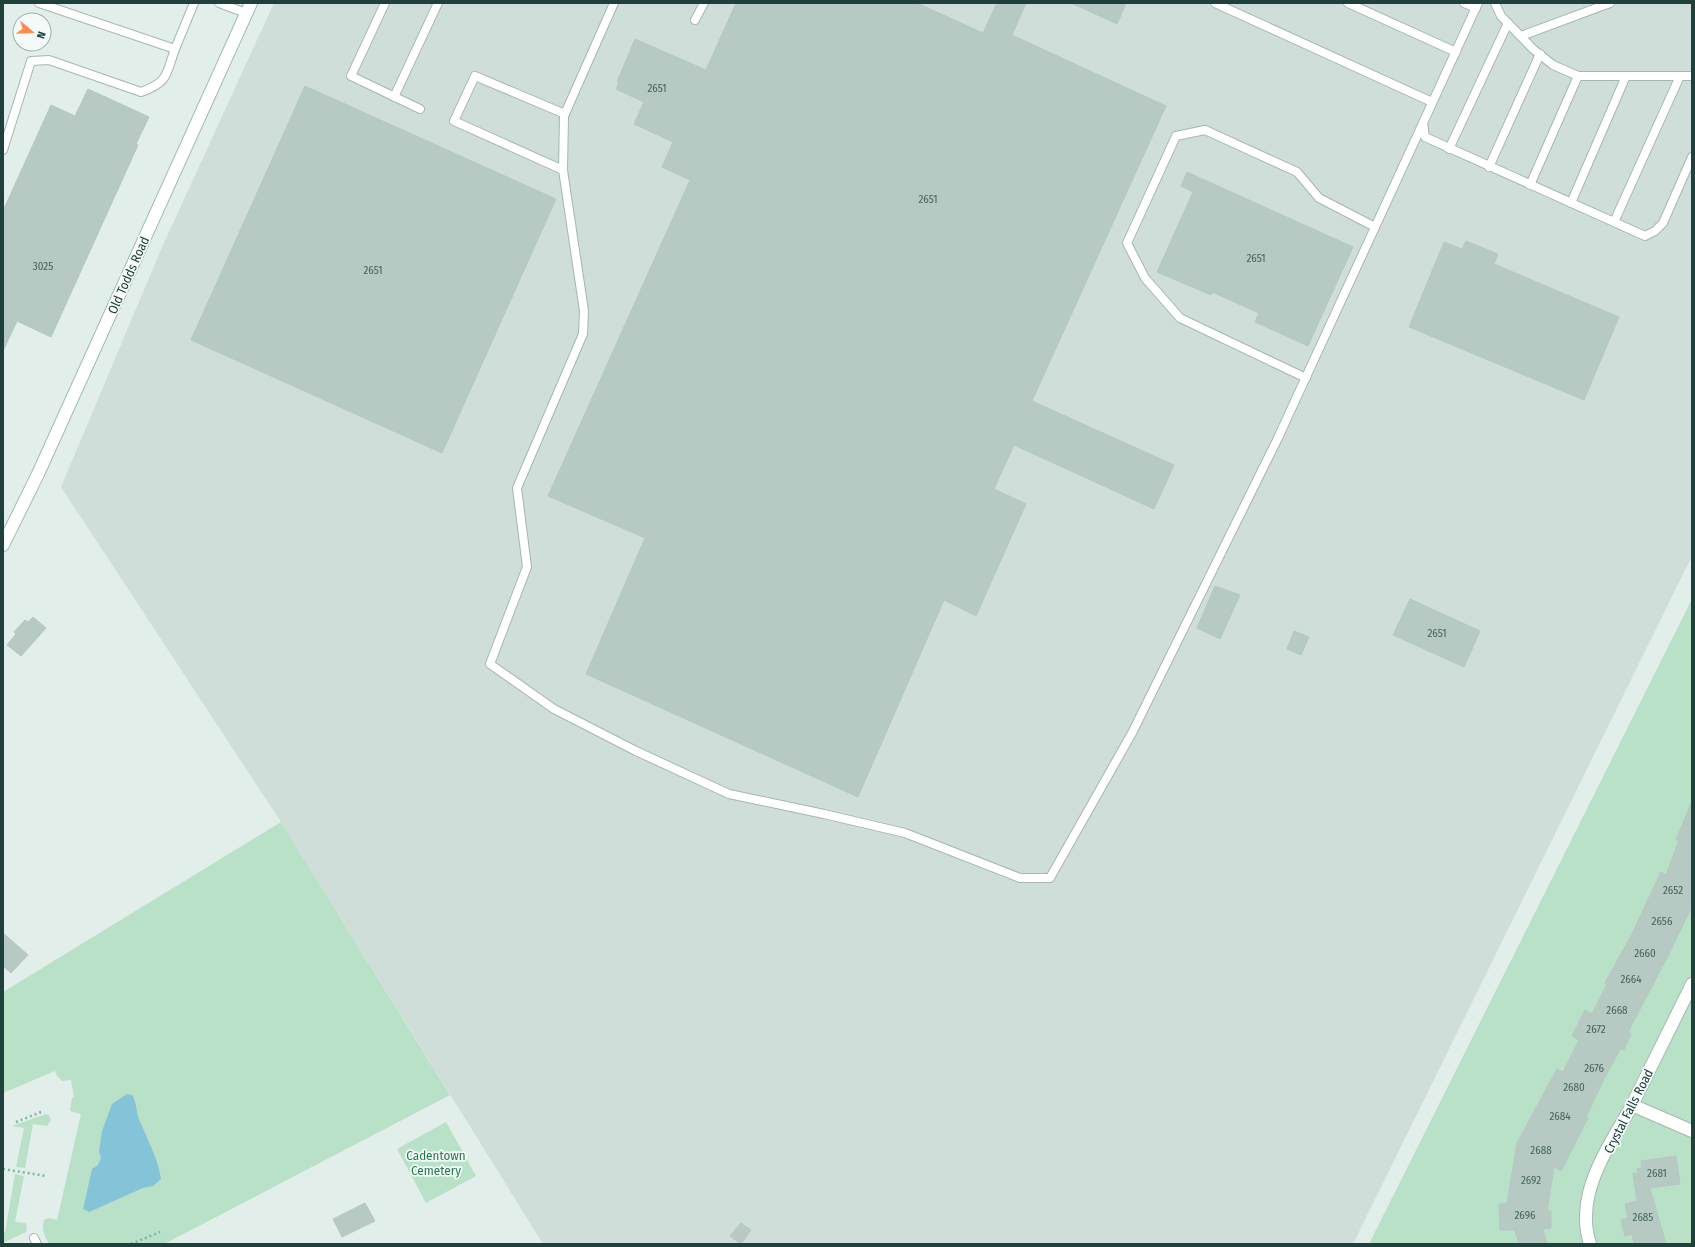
<svg xmlns="http://www.w3.org/2000/svg" width="1695" height="1247" font-family="'Fira Sans Condensed',sans-serif">
<style>
.built{fill:#d0ded9}
.green{fill:#b9e1c7}
.water{fill:#85c4d8}
.building{fill:#b7c9c3;stroke:#b4c8c1}
.lines{fill:none;stroke-linecap:round;stroke-linejoin:round}
.lane-casing{stroke:#a4b7b2;stroke-width:10}
.street-casing{stroke:#a4b7b2;stroke-width:14}
.secondary-casing{stroke:#9fbbb3;stroke-width:14}
.path{stroke:#7fb4a9;stroke-width:2.5;stroke-dasharray:2 3;stroke-linecap:butt}
.lane{stroke:#fff;stroke-width:8}
.street{stroke:#fff;stroke-width:12}
.secondary{stroke:#fff;stroke-width:12}
.labels{text-anchor:middle;stroke-width:3.5;stroke-linejoin:round;paint-order:stroke}
.number-label{font-size:11px;fill:#46635d}
.street-label{font-size:13px;fill:#20413b;stroke:#f3faf7}
.park-label{font-size:13px;fill:#267c4f;stroke:#f3faf7}
</style>
<rect width="100%" height="100%" fill="#e2eeea"/>
<!-- built -->
<path class="built" d="M274 3H1692V556L1353 1244H543L281 822 61 487 162 247Z"/>
<!-- green -->
<g class="green">
<path d="M1692 599V1244H1369Z"/>
<path d="M281 822 450 1095 168 1242 161 1244H49C45 1236 41 1230 44 1220L49 1218 57 1220 81 1114 70 1111 72 1098 74 1097 71 1080 62 1081 57 1076 55 1071 3 1093V992Z"/>
<path d="M46 1114 49 1115 51 1120 47 1126 33 1124 25 1168 16 1167 24 1128 12 1126Z"/>
<path d="M446 1122 476 1176 426 1203 397 1149Z"/>
<path d="M15 1174 24 1176 15 1222 25 1223 27 1226 26 1232 3 1243V1234L5 1232Z"/>
</g>
<!-- water -->
<path class="water" d="M127 1094 132 1095C137 1103 136 1111 139 1119 147 1139 158 1158 161 1179L153 1186 143 1188 89 1212 83 1209 92 1169 98 1165 101 1158 99 1152 102 1131 112 1104Z"/>
<!-- building -->
<g class="building">
<path d="M736 3H917L983 33 997 3H1026L1012 35 1166 106 1032 401 1174 465 1154 509 1014 445 994 489 1026 504 976 616 944 600 858 797 586 674 645 538 548 496 690 180 662 167 673 142 634 124 644 102 616 89 619 82H617L635 39 706 70Z"/>
<path d="M1071 3H1126L1117 24Z"/>
<path d="M305 86 556 199 442 453 191 340Z"/>
<path d="M88 89 149 117 136 144 138 145 51 337 17 321 3 351V211L51 105 75 116Z"/>
<path d="M1187 172 1353 247 1308 346 1255 322 1259 313 1212 292 1211 295 1157 272 1193 192 1181 186Z"/>
<path d="M1466 241 1498 254 1494 264 1619 317 1584 400 1409 327 1444 242 1462 249Z"/>
<path d="M1215 586 1240 595 1220 639 1197 628Z"/>
<path d="M1410 599 1480 631 1464 667 1393 635Z"/>
<path d="M33 617 46 628 21 656 7 645 16 634 14 632 25 620 28 622Z"/>
<path d="M1294 631 1309 637 1301 655 1287 649Z"/>
<path d="M1692 801V906L1668 956 1628 1032 1631 1034 1624 1050 1621 1048 1606 1075 1586 1117 1588 1118 1561 1171 1554 1167 1547 1211H1551V1228L1543 1229 1547 1244H1519L1515 1230H1500L1499 1204H1507L1517 1143 1557 1069 1563 1072 1579 1040 1572 1036 1585 1010 1592 1014 1607 984 1605 983 1632 934 1661 872 1666 875 1679 841 1676 840Z"/>
<path d="M3 933 28 955 11 973 3 966Z"/>
<path d="M1676 1156 1680 1184 1650 1188 1666 1244H1634L1632 1234 1625 1236 1621 1220 1628 1218 1625 1204 1637 1201 1633 1173H1638L1637 1169 1642 1168 1641 1161Z"/>
<path d="M365 1203 375 1221 342 1237 333 1219Z"/>
<path d="M741 1223 751 1230 741 1244 730 1236Z"/>
</g>
<g class="lines">
<!-- lane casing -->
<g class="lane-casing">
<g id="lane">
<path d="M39 3 175 49 194 3"/>
<path d="M219 3 246 13"/>
<path d="M385 3 351 76 420 109"/>
<path d="M614 3 564 116 563 170 584 311 583 334 517 488 527 567 490 664 554 709 636 751 729 794 824 814 905 833 1020 878H1050L1132 733 1277 440 1423 123"/>
<path d="M1215 3 1432 102"/>
<path d="M1348 3 1456 52"/>
<path d="M1464 3 1476 8"/>
<path d="M1478 3 1423 123 1425 137 1645 236 1655 231 1663 223 1692 157"/>
<path d="M1495 3 1501 16 1533 49 1553 65 1578 76H1692"/>
<path d="M695 20 704 3"/>
<path d="M1521 36 1610 3"/>
<path d="M394 97 438 3"/>
<path d="M1449 149 1508 23"/>
<path d="M3 150 31 61 49 60 141 92C169 82 166 74 175 49"/>
<path d="M1489 167 1540 54"/>
<path d="M563 170 454 121 475 76 565 114"/>
<path d="M1530 185 1578 76"/>
<path d="M1571 203 1626 76"/>
<path d="M1614 222 1680 76"/>
<path d="M1306 378 1180 318 1145 278 1127 243 1176 136 1205 130 1297 172 1319 198 1375 227"/>
<path d="M34 1238 37 1244"/>
</g>
</g>
<!-- street casing -->
<g class="street-casing">
<g id="street">
<path d="M1632 1105 1692 1131"/>
<path d="M1590 1244C1585 1228 1585 1209 1589 1193 1597 1161 1617 1133 1632 1105 1652 1065 1672 1024 1692 984"/>
</g>
</g>
<!-- secondary casing -->
<g class="secondary-casing">
<path id="secondary" d="M3 545 38 474 251 3"/>
</g>
<!-- path -->
<g class="path">
<path d="M16 1122 41 1112"/>
<path d="M3 1169 46 1176"/>
<path d="M131 1244 160 1232"/>
</g>
<!-- lane -->
<use href="#lane" class="lane"/>
<!-- street -->
<use href="#street" class="street"/>
<!-- secondary -->
<use href="#secondary" class="secondary"/>
</g>
<g class="labels">
<!-- number labels -->
<g class="number-label">
<text x="657" y="92">2651</text>
<text x="928" y="203">2651</text>
<text x="1256" y="262">2651</text>
<text x="43" y="270">3025</text>
<text x="373" y="274">2651</text>
<text x="1437" y="637">2651</text>
<text x="1673" y="894">2652</text>
<text x="1662" y="925">2656</text>
<text x="1645" y="957">2660</text>
<text x="1631" y="983">2664</text>
<text x="1617" y="1014">2668</text>
<text x="1596" y="1033">2672</text>
<text x="1594" y="1072">2676</text>
<text x="1574" y="1091">2680</text>
<text x="1560" y="1120">2684</text>
<text x="1541" y="1154">2688</text>
<text x="1657" y="1177">2681</text>
<text x="1531" y="1184">2692</text>
<text x="1525" y="1219">2696</text>
<text x="1643" y="1221">2685</text>
</g>
<!-- street labels -->
<g class="street-label">
<text transform="translate(128 275) rotate(-66)" y="5">Old Todds Road</text>
<text transform="translate(1628 1111) rotate(-63)" y="5">Crystal Falls Road</text>
</g>
<!-- park labels -->
<g class="park-label">
<text x="436" y="1160">Cadentown<tspan x="436" dy="15">Cemetery</tspan></text>
</g>
</g>
<!-- border -->
<rect width="1695" height="1247" fill="none" stroke="#20413b" stroke-width="8"/>
<!-- north arrow -->
<g transform="translate(32 32) rotate(109)"><circle r="19" fill="#f3faf7" stroke="#9fb0ac"/>
<path d="M0-3L7 15L0 10L-7 15Z" fill="#ff8a4f"/>
<text y="-6" font-size="11" font-weight="bold" text-anchor="middle" fill="#20413b">N</text>
</g>
</svg>
